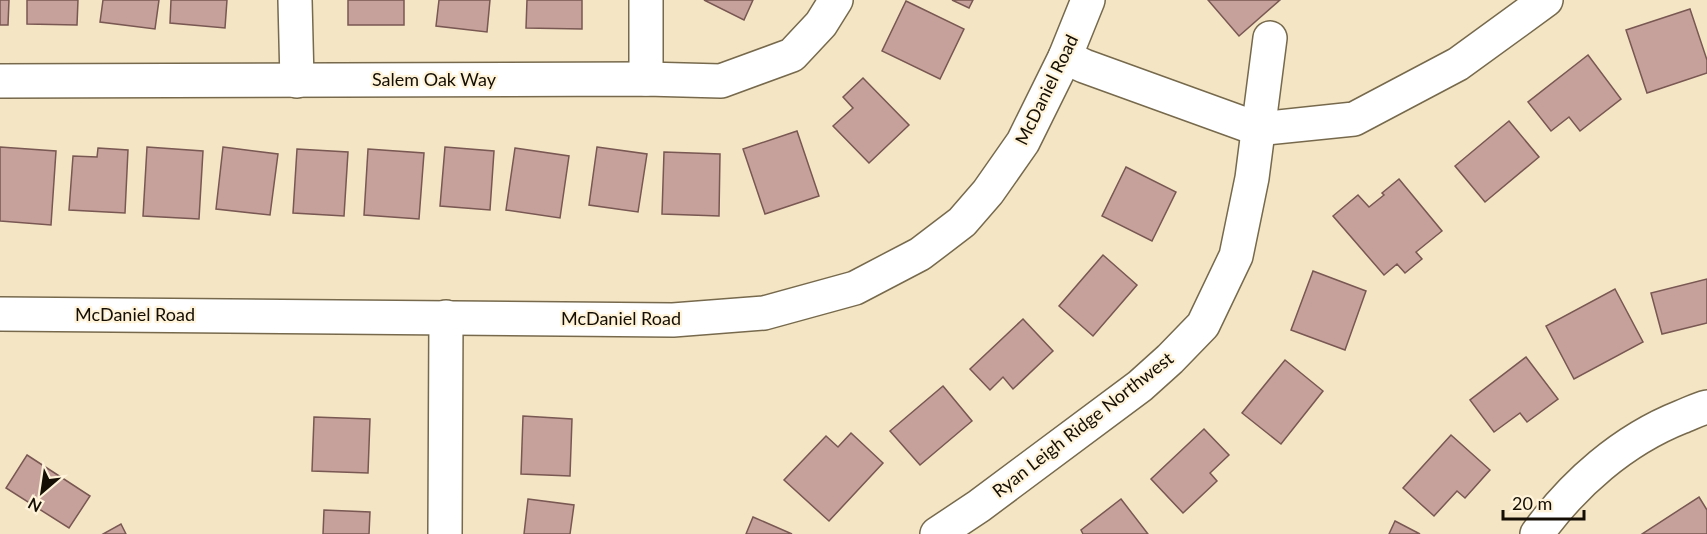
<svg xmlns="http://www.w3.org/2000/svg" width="1707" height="534" font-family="Lato,sans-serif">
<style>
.building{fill:#c6a19b;stroke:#795752;stroke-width:1.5}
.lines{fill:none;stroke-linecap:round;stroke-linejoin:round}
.minor-casing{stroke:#76694c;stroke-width:36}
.minor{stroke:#fff;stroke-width:33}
.labels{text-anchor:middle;stroke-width:4.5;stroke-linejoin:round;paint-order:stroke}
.street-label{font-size:18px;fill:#140e04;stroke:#fff3d9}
</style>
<rect width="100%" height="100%" fill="#f4e5c5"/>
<!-- building -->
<g class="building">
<path d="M0 0H9L8 25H0Z"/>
<path d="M27 0H78L77 25 27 24Z"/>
<path d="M103 0H159L155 29 100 22Z"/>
<path d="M171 0H227L225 28 170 23Z"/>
<rect x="348" y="0" width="56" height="25"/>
<path d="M439 0H490L487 32 436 26Z"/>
<path d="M527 0H582V29L526 28Z"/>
<path d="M704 0H753L744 20Z"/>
<path d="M952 0H973L969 8Z"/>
<path d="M1208 0H1280L1239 36Z"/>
<path d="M906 1 964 29 940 79 882 51Z"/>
<path d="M1690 9 1707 60V73L1647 93 1626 30Z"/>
<path d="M1588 55 1621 99 1580 131 1569 117 1551 131 1528 102Z"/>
<path d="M863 78 909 125 869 163 833 126 853 108 843 97Z"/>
<path d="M1509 121 1539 157 1485 202 1455 166Z"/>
<path d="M797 131 819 196 765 214 743 149Z"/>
<path d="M0 147 56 151 51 225 0 221Z"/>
<path d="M147 147 203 151 199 219 143 216Z"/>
<path d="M223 147 278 154 270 215 216 209Z"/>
<path d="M445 147 494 151 490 210 440 206Z"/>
<path d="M597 147 647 154 638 212 589 205Z"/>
<path d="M98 148 128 150 125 213 69 210 73 156 97 157Z"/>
<path d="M515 148 569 156 560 218 506 210Z"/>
<path d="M297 149 348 152 344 216 293 213Z"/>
<path d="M368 149 424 153 419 219 364 215Z"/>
<path d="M664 152 720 154 719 216 662 214Z"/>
<path d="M1126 167 1176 192 1152 241 1102 216Z"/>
<path d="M1399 179 1442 231 1416 252 1422 259 1405 273 1397 264 1384 275 1333 216 1358 195 1369 207 1384 195 1382 193Z"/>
<path d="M1103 255 1137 285 1093 336 1059 306Z"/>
<path d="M1313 271 1366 291 1345 350 1291 330Z"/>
<path d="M1707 279V323L1662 334 1651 293Z"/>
<path d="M1615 289 1643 342 1574 379 1546 326Z"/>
<path d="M1023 319 1053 351 1013 389 1003 377 990 390 970 369Z"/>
<path d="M1526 357 1558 399 1527 422 1520 413 1494 432 1470 400Z"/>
<path d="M1285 360 1323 391 1281 444 1242 413Z"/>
<path d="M943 386 972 421 920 465 890 431Z"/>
<path d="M523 416 572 419 570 476 521 474Z"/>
<path d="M314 417 370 419 368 473 312 471Z"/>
<path d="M1204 429 1229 455 1210 473 1217 481 1183 513 1151 479Z"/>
<path d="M851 433 883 463 829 521 784 480 826 436 838 447Z"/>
<path d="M1451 435 1490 470 1465 498 1457 491 1434 516 1403 488Z"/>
<path d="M27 455 90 496 69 528 6 488Z"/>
<path d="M1699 497 1707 510V534H1642Z"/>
<path d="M528 499 574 505 570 534H524Z"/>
<path d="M1121 499 1148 534H1083L1081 530Z"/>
<path d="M324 510 370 512 369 534H323Z"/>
<path d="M753 517 792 534H746Z"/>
<path d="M1395 521 1420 534H1389Z"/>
<path d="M121 524 126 534H103Z"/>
</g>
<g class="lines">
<!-- minor casing -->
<g class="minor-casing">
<g id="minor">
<path d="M295 0 297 81"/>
<path d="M646 0V79"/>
<path d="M1065 57 1084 66 1258 129 1354 119 1458 64 1546 0"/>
<path d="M0 81 646 79 721 81 792 55 821 24 836 0"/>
<path d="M0 314 673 320 764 313 855 288 920 254 962 222 988 192 1023 142 1065 57 1088 0"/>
<path d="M445 534 446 317"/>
<path d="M937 534 979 506 1140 386 1170 359 1203 325 1236 256 1252 178 1270 38"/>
<path d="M1537 534C1573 484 1623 440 1681 417 1689 414 1698 409 1707 407"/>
</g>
</g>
<!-- minor -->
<use href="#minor" class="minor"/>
</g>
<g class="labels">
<!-- street labels -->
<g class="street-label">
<text x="434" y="86">Salem Oak Way</text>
<text transform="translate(1047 90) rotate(-64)" y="6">McDaniel Road</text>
<text x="135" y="321">McDaniel Road</text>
<text x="621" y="325">McDaniel Road</text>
<text transform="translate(1083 425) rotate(-38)" y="6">Ryan Leigh Ridge Northwest</text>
</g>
</g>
<!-- north arrow -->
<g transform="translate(42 492) rotate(209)" stroke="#fff3d9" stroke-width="4.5" paint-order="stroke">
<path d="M0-4.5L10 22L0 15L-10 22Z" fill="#140e04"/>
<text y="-9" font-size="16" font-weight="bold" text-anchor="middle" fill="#140e04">N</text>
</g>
<!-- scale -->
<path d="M1503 510v9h81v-9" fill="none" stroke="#140e04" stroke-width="3"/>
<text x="1512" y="510" font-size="18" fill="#140e04" stroke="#fff3d9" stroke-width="4.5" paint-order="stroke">20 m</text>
</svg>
